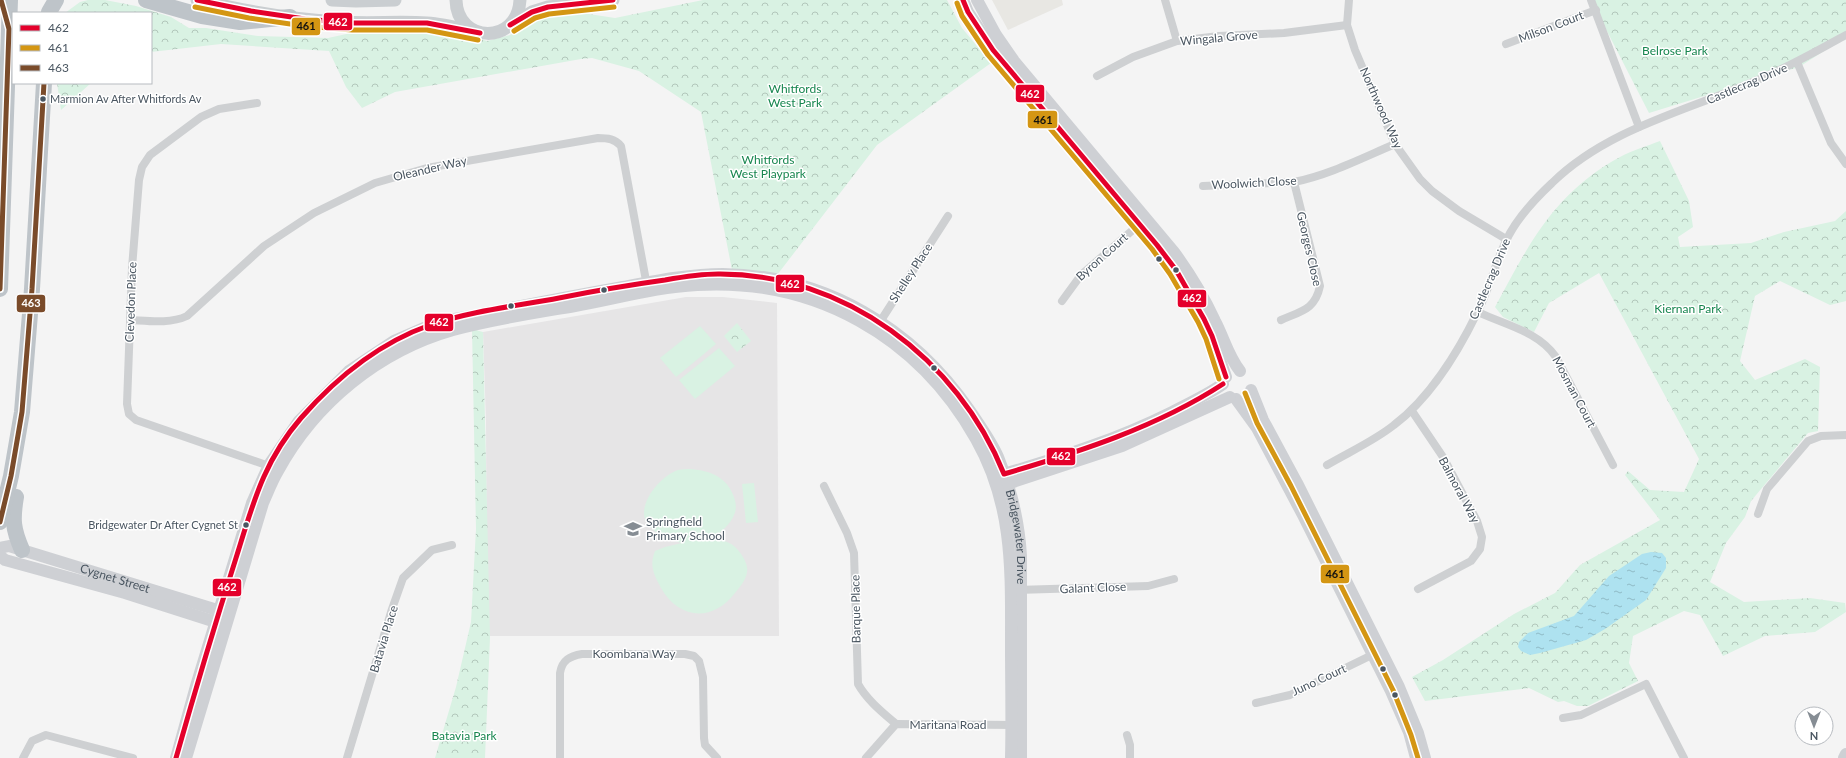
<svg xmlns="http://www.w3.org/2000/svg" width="1846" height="758" font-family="Lato,sans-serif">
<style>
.commercial{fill:#e8e7e3}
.education{fill:#e6e5e6}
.forest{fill:url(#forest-crowns)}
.pitch{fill:#d9f2e3}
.water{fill:url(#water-ripples)}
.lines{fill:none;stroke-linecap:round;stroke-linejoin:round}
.street{stroke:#ced0d2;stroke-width:8}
.secondary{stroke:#ced0d4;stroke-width:12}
.primary{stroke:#caced1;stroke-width:13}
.highway{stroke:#bec4c9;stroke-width:16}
.bus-1-casing{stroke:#fff;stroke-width:8}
.bus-2-casing{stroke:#fff;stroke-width:8}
.bus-3-casing{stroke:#fff;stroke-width:8}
.bus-1{stroke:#e4002b;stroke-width:5}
.bus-2{stroke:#d49613;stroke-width:5}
.bus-3{stroke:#7a4b2a;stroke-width:5}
.bus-dot{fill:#4a5661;stroke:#fff;stroke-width:1.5}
.labels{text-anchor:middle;stroke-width:3;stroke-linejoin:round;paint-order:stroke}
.bus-label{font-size:11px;fill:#4a5661;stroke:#fff;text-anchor:start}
.street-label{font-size:12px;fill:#4a5661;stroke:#fff}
.park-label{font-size:12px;fill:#17864f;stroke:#fff}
.poi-label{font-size:12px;fill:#4a5661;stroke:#fff;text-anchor:start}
.line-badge{stroke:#fff;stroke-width:1.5}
.badge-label{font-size:11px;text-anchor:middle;font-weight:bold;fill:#fff}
.pale-badge-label{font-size:11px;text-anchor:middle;font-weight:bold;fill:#111}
</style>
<defs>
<pattern id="forest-crowns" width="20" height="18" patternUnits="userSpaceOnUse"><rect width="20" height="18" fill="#d9f2e3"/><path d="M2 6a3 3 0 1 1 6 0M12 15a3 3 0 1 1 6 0" fill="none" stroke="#b2c7bb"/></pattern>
<pattern id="water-ripples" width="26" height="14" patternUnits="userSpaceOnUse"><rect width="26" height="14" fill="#aee2f0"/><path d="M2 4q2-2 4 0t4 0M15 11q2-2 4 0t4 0" fill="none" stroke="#90bac6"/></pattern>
</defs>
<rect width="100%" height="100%" fill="#f4f4f4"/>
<!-- commercial -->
<path class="commercial" d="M992 0H1062L1063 5 1008 30Z"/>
<!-- education -->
<path class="education" d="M686 297H723L777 303 779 636H487L486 422 483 332Z"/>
<!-- forest -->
<g class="forest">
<path d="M88 0H105L136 6 171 17 189 28H206L258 36 328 38 397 23 440 27 487 41 510 35 528 21 563 10 615 18 703 0H947L962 28 991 63 877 145 774 279 733 275 701 112 639 71 592 58 581 59 395 92 362 108 346 87 329 51 221 44 151 52V13H65L80 2Z"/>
<path d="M1591 0H1846V37L1799 67 1649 113Z"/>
<path d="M57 83H91L61 110Z"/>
<path d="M1660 141 1689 201 1693 227 1678 237 1680 247 1751 243 1784 232 1835 221 1846 211V301L1830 305 1780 281 1755 296 1740 361 1755 380 1805 359 1820 367 1818 431 1808 433 1751 501 1745 517 1726 543 1710 582 1744 602 1810 598 1845 603 1846 612 1815 632 1765 636 1723 656 1700 615 1684 611 1633 636 1629 663 1638 681 1588 706H1577L1564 701 1558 702 1529 688 1425 701 1412 677 1443 660 1514 614 1555 593 1580 565 1660 520 1625 475 1628 471 1650 490 1684 492 1699 459 1599 273 1549 303 1534 332 1503 317 1495 307C1529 244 1554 193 1620 157 1633 150 1647 146 1660 141Z"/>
<path d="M737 323 751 341 737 352 724 336Z"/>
<path d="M472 329 483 332 490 638 485 758H435L456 687 471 622 476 529Z"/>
</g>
<!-- pitch -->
<g class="pitch">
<path d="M700 326 716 344 676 377 660 358Z"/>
<path d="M719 348 735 366 695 399 679 380Z"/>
<path d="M691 469C711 471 727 477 734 497 736 503 737 509 734 515 731 524 720 532 714 538 720 540 728 541 734 546 740 551 749 564 747 572 746 580 740 587 735 593 713 622 679 620 661 588 654 575 649 566 655 551L665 547 682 543C668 540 643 529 644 512 645 495 663 475 678 470 682 469 687 469 691 469Z"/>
<path d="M754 483 758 522 746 523 742 484Z"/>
</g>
<!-- water -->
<path class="water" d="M1651 552 1662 553 1666 558V568L1646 600 1605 629 1586 640 1540 653 1530 655 1521 651 1518 647 1519 642 1528 633 1574 616 1609 576 1642 554Z"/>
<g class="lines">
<!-- street -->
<g class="street">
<path d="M1165 0 1177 41"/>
<path d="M1349 0 1347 25 1355 50 1395 144 1420 179 1432 191 1459 211 1506 239"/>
<path d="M1591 0 1639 127"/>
<path d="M1506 44 1596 10"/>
<path d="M1797 62 1831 143 1846 164"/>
<path d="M1097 76 1133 57 1177 41 1219 36 1284 33 1347 25"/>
<path d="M257 103 219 109 201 117 150 155 142 167 139 180 132 268 127 404 129 414 136 420 272 467"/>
<path d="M1203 186 1294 182C1329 175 1362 158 1395 144"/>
<path d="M1062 301 1081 275 1142 222"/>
<path d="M1478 312C1505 325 1538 331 1556 357L1613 465"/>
<path d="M131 320C149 321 170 324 187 316L264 246 314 213 375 183 427 168 598 138C608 138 615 139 621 146L647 286"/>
<path d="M1281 320C1301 311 1315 310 1320 286L1294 182"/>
<path d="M878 325 948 216"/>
<path d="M1412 411 1443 457 1477 521 1482 537 1480 549 1471 561 1418 589"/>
<path d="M1327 465C1349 452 1374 441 1394 425 1429 399 1458 352 1477 313 1489 290 1495 264 1506 241 1515 221 1536 198 1552 183 1607 129 1686 111 1755 81 1787 68 1816 51 1846 35"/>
<path d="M824 486 847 533 854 553 858 684C867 700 882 712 896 724"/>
<path d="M1758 514 1767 489 1808 441 1821 436 1846 435"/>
<path d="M1017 590 1148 586 1174 579"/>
<path d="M1256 703 1290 695 1376 653"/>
<path d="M1563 718 1581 715 1646 684 1684 758"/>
<path d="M1127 735 1130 745V758"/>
<path d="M23 758 32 741 46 735 133 758"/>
<path d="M347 758 392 609 403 578 432 550 452 545"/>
<path d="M560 758V673C562 660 570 656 582 654H685L694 656 699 661 703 677 704 738 705 745 717 758"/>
<path d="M866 758 896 724 1016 725"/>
</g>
<!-- secondary -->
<g class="secondary">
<path d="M963 0 968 12 993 50 1157 245 1176 270 1204 319 1212 336 1226 377"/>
<path d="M977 0 996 35 1014 61 1174 252C1190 274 1204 297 1215 321 1224 338 1228 356 1240 371"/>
<path d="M1251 390 1263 420 1297 483 1399 687 1418 733 1425 758"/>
<path d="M1236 399 1257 428 1304 517 1391 691 1409 732 1416 758"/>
<path d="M998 478 1004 474C1062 457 1118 439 1172 412 1190 403 1207 395 1223 384"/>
<path d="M1000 485 1007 484 1122 446 1230 397"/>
<path id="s1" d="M0 548 9 546 227 613"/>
<path d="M0 556 5 560 125 593 222 624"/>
<path id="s2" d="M176 758 196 686 252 503 269 465 299 421 349 371 394 341 424 328 455 319C511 308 567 297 623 287 655 281 690 274 723 274 825 275 913 328 970 411 980 426 991 441 998 457 1011 488 1019 523 1021 556V758"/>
<path d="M186 758 263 503C268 492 272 481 278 471 315 403 379 351 453 330 493 319 534 313 575 306 615 299 656 287 697 285 815 278 918 336 976 439 1014 506 1011 572 1011 646 1011 683 1012 721 1011 758"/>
<path d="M1844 758 1846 754"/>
</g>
<!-- primary -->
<g class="primary">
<path d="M197 0C244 11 293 20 342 22 370 24 398 21 427 23 445 24 462 29 480 33"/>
<path d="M332 0 356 1 395 0"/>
<path d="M456 0C457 44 518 45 520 0"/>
<path d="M510 25 532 12 548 7 613 0"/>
</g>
<!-- highway -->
<g class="highway">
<path d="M146 0 202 16 240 22 290 17"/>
<path d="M49 12 56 0"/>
<path d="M0 289 10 0"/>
<path d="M16 497C12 520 13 529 22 550"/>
<path d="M0 522 11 476 22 412 32 289 44 83"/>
</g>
<!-- bus-1 casing -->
<g class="bus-1-casing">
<g id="bus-1">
<path d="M197 0 251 11 305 19 353 23H427L480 33"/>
<path d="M963 0 968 12 993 50 1157 245 1176 270 1204 319 1212 336 1226 377"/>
<path d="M510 25 532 12 548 7 613 0"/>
<path d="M176 758C195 691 215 624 236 558 253 504 263 462 301 418 336 378 379 343 430 325 471 311 516 306 559 298 594 291 629 285 665 280 682 277 700 274 718 274 844 273 958 359 1004 474 1079 452 1157 427 1223 384"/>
</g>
</g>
<!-- bus-2 casing -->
<g class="bus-2-casing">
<g id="bus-2">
<path d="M957 3 962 16 988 55 1152 249 1170 274 1198 322 1206 339 1219 379"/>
<path d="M195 7 249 18 304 26 352 30H427L478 40"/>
<path d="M514 31 535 18 549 14 614 7"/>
<path d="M1245 393 1257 423 1291 486 1393 690 1411 735 1418 758"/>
</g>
</g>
<!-- bus-3 casing -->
<g class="bus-3-casing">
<g id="bus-3">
<path d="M0 289 9 29 1 0"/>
<path d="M0 522 11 476 22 412 32 289 44 83"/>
</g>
</g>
<!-- bus-1 -->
<use href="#bus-1" class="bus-1"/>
<!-- bus-2 -->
<use href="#bus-2" class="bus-2"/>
<!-- bus-3 -->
<use href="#bus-3" class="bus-3"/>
</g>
<!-- icons -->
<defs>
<g id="school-bare" transform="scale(1.38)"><path d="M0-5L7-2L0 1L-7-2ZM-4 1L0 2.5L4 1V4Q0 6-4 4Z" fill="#868d94" stroke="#fff" stroke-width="2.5" paint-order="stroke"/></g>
</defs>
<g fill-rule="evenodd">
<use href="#school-bare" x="633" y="529"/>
</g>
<!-- markers -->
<g class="bus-dot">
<circle cx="43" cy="99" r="3.5"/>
<circle cx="1159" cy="259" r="3.5"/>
<circle cx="1176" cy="270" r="3.5"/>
<circle cx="604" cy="290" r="3.5"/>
<circle cx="511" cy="306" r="3.5"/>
<circle cx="934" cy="368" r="3.5"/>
<circle cx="246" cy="525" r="3.5"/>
<circle cx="1383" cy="669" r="3.5"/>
<circle cx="1395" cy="695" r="3.5"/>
</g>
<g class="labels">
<!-- bus labels -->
<g class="bus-label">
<text x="50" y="103">Marmion Av After Whitfords Av</text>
<text x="238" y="529" text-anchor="end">Bridgewater Dr After Cygnet St</text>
</g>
<!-- street labels -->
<g class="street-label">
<text transform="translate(1551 27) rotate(-21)" y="4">Milson Court</text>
<text transform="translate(1219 38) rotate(-5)" y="4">Wingala Grove</text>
<text transform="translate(1747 84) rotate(-23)" y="4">Castlecrag Drive</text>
<text transform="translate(1381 108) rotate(66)" y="4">Northwood Way</text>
<text transform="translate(430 169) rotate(-13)" y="4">Oleander Way</text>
<text transform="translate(1254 183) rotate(-3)" y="4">Woolwich Close</text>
<text transform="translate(1309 249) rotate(77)" y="4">Georges Close</text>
<text transform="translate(1102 257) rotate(-42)" y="4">Byron Court</text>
<text transform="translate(911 273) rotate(-57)" y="4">Shelley Place</text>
<text transform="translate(1490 279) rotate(-67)" y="4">Castlecrag Drive</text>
<text transform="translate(131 302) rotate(-88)" y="4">Clevedon Place</text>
<text transform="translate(1574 392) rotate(62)" y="4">Mosman Court</text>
<text transform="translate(1459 490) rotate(62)" y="4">Balmoral Way</text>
<text dy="4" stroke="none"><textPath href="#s2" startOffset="1253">Bridgewater Drive</textPath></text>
<text dy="4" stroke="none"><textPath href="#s1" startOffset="120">Cygnet Street</textPath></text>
<text transform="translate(1093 588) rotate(-2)" y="4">Galant Close</text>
<text transform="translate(856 609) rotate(-91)" y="4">Barque Place</text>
<text transform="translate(384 639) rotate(-73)" y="4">Batavia Place</text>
<text x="634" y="658">Koombana Way</text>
<text transform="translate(1319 680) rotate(-25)" y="4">Juno Court</text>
<text x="948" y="729">Maritana Road</text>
</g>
<!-- park labels -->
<g class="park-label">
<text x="1675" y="55">Belrose Park</text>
<text x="795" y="93">Whitfords<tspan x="795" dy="14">West Park</tspan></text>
<text x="768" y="164">Whitfords<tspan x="768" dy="14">West Playpark</tspan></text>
<text x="1688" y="313">Kiernan Park</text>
<text x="464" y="740">Batavia Park</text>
</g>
<!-- poi labels -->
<g class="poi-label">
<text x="646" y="526">Springfield<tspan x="646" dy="14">Primary School</tspan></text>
</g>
</g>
<g class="line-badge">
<rect x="323" y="12" width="30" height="19" rx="4" fill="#e4002b"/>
<rect x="291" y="17" width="30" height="19" rx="4" fill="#d49613"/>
<rect x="1015" y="84" width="30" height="19" rx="4" fill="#e4002b"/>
<rect x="1027" y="110" width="31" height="19" rx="4" fill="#d49613"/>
<rect x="775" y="274" width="30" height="19" rx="4" fill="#e4002b"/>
<rect x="1177" y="289" width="30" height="19" rx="4" fill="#e4002b"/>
<rect x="16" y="294" width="30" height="19" rx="4" fill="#7a4b2a"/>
<rect x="424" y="313" width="30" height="19" rx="4" fill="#e4002b"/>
<rect x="1046" y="447" width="30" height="19" rx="4" fill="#e4002b"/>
<rect x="1320" y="564" width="30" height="20" rx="4" fill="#d49613"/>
<rect x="212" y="578" width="30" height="19" rx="4" fill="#e4002b"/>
</g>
<g class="badge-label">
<text x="338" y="26">462</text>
<text x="1030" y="98">462</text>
<text x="790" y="288">462</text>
<text x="1192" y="302">462</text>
<text x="31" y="307">463</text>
<text x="439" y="326">462</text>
<text x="1061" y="460">462</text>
<text x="227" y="591">462</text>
</g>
<g class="pale-badge-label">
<text x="306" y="30">461</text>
<text x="1043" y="124">461</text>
<text x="1335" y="578">461</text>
</g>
<!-- legend -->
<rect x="12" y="12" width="140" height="72" fill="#ffffff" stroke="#b7bbc0"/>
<rect x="20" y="25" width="20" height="6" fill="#e4002b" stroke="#b7bbc0"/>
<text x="48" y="32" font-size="12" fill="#4a5661">462</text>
<rect x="20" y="45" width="20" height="6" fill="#d49613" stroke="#b7bbc0"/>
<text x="48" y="52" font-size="12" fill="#4a5661">461</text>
<rect x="20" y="65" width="20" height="6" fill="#7a4b2a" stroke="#b7bbc0"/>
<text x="48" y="72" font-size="12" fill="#4a5661">463</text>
<!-- north arrow -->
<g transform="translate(1814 726) rotate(180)"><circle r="19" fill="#ffffff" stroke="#b7bbc0"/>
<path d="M0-3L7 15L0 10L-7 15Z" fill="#868d94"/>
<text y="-6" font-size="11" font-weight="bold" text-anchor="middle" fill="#4a5661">N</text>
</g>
</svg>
